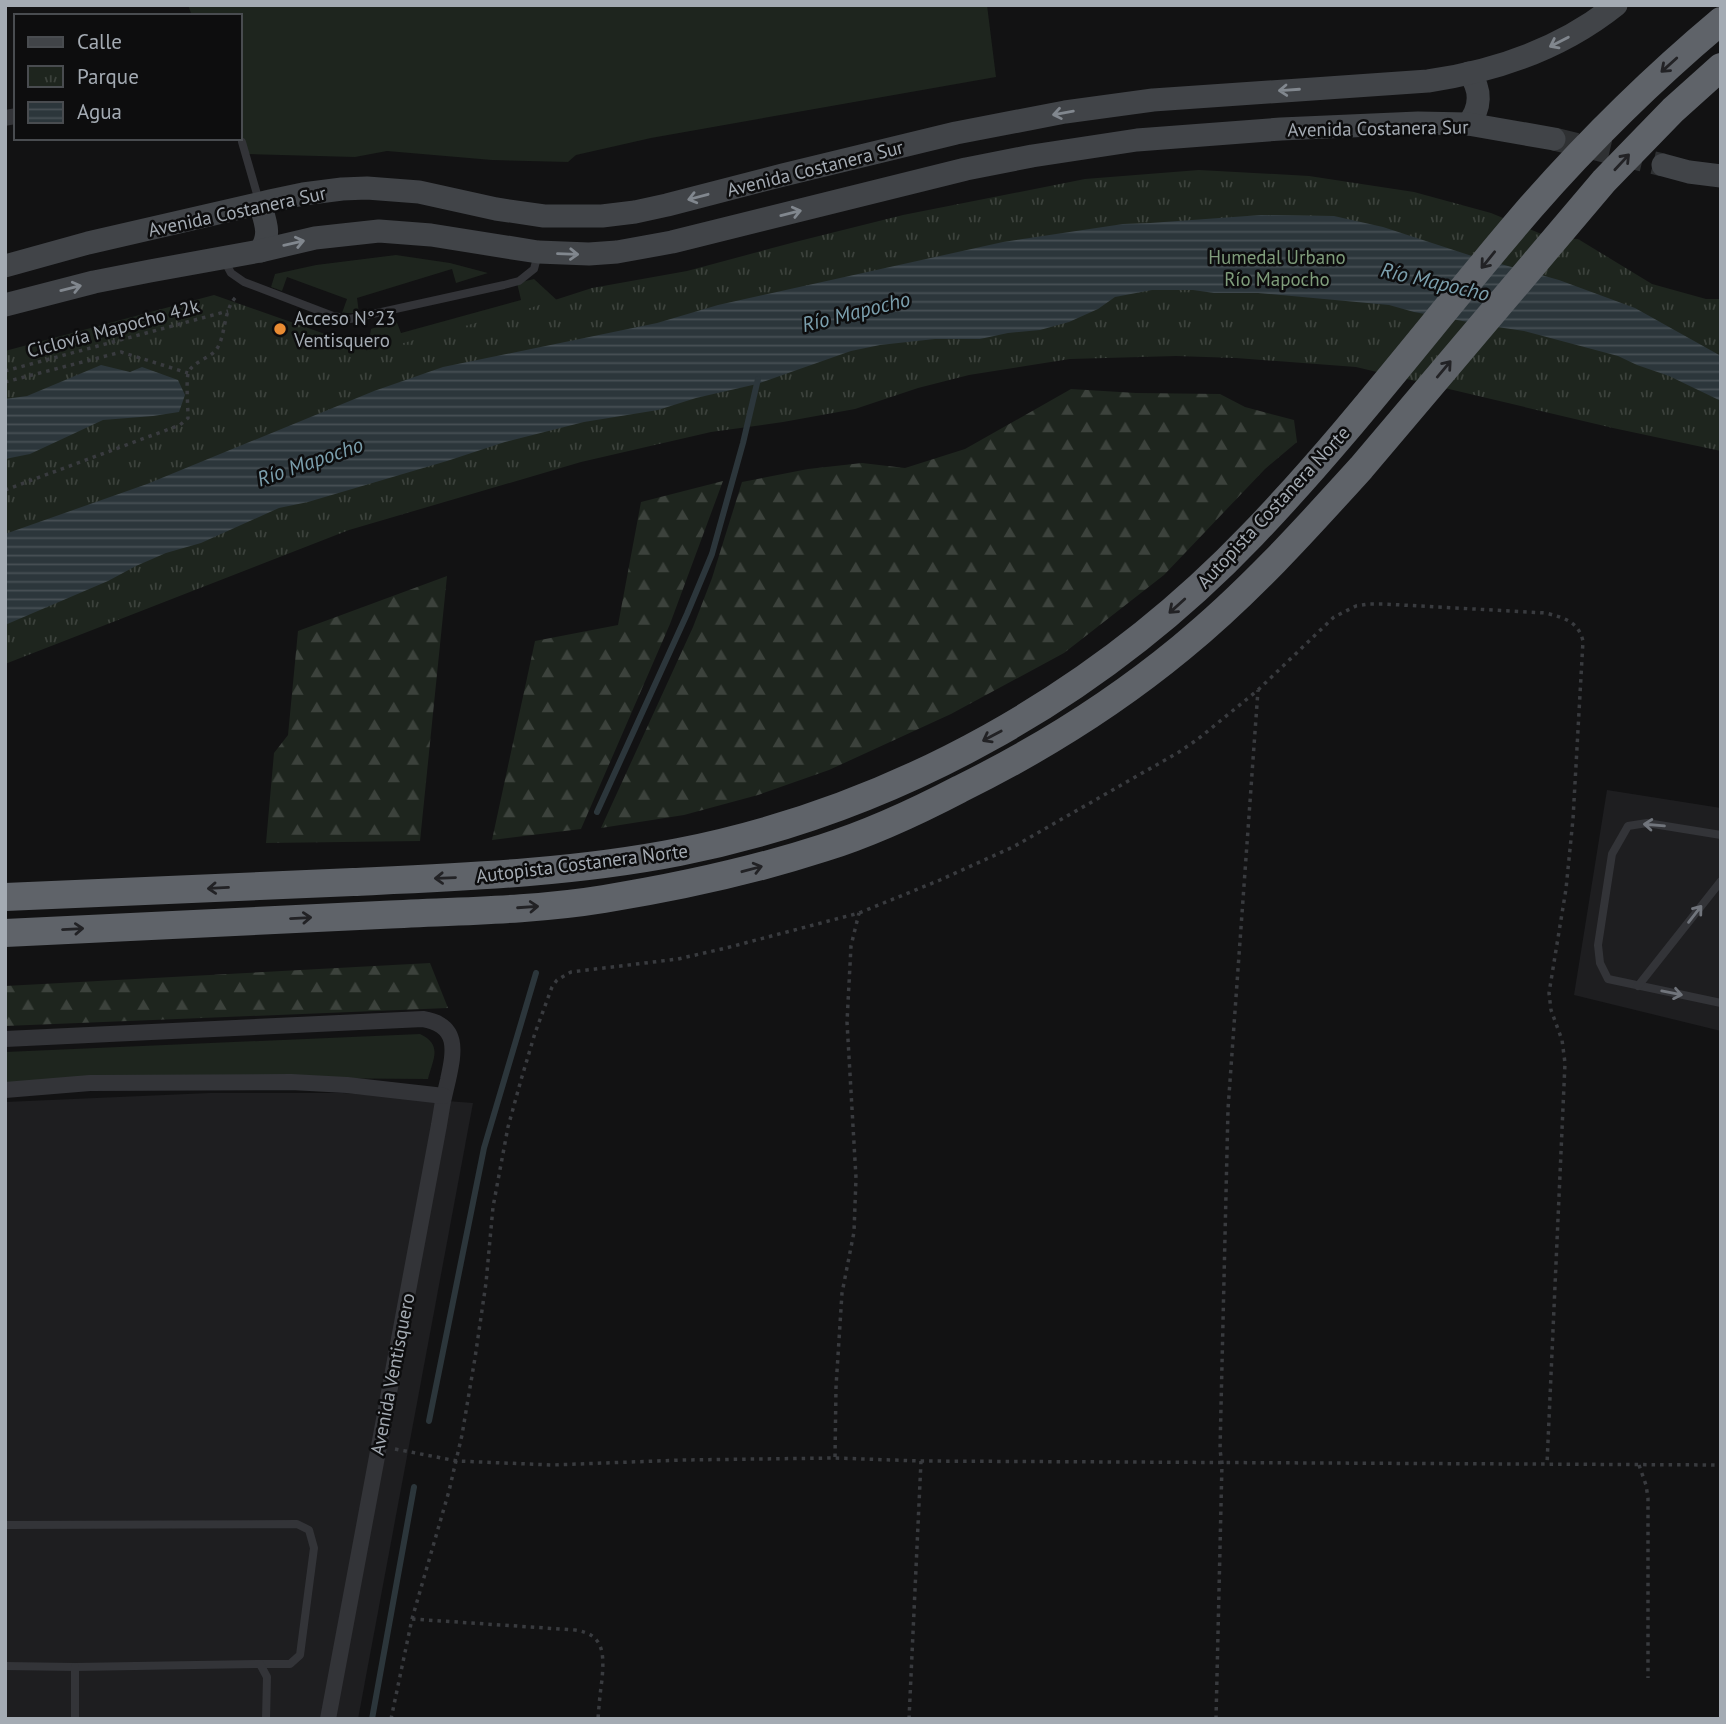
<svg xmlns="http://www.w3.org/2000/svg" width="1726" height="1724" font-family="'PT Sans',sans-serif">
<style>
.built{fill:#1e1e20}
.grass{fill:#1e251e}
.forest{fill:url(#forest-firs)}
.park{fill:url(#park-tufts)}
.water{fill:url(#water-rules)}
.lines{fill:none;stroke-linecap:round;stroke-linejoin:round}
.stream{stroke:#2c363b;stroke-width:6}
.secondary-tunnel{stroke:#2f3133;stroke-width:23;stroke-dasharray:23 11;stroke-linecap:butt}
.path{stroke:#393b3f;stroke-width:3.5;stroke-dasharray:3.5 5;stroke-linecap:butt}
.lane{stroke:#333438;stroke-width:8}
.street{stroke:#333438;stroke-width:16}
.secondary{stroke:#414448;stroke-width:23}
.highway{stroke:#5f6369;stroke-width:28}
.oneway{stroke:#81878e}
.oneway2{stroke:#222225}
.oneway3{stroke:#71757c}
.poi-dot{fill:#e98c33;stroke:#0d0d0e;stroke-width:2.5}
.labels{text-anchor:middle;stroke-width:5;stroke-linejoin:round;paint-order:stroke}
.street-label{font-size:19px;fill:#a4abb3;stroke:#0d0d0e}
.park-label{font-size:19px;fill:#7f9d7b;stroke:#0d0d0e}
.poi-label{font-size:19px;fill:#a4abb3;stroke:#0d0d0e;text-anchor:start}
.water-label{font-size:21px;font-style:italic;fill:#7b9fad;stroke:#0d0d0e}
</style>
<defs>
<pattern id="forest-firs" width="22" height="20" patternUnits="userSpaceOnUse" patternTransform="scale(1.75)"><rect width="22" height="20" fill="#1e251e"/><path d="M5 1l3.5 6h-7zM16 11l3.5 6h-7z" fill="#3c423c"/></pattern>
<pattern id="park-tufts" width="24" height="20" patternUnits="userSpaceOnUse" patternTransform="scale(1.75)"><rect width="24" height="20" fill="#1e251e"/><path d="M3 7l-1-3M5 7V3M7 7l1-3M15 17l-1-3M17 17v-4M19 17l1-3" fill="none" stroke="#3c423c"/></pattern>
<pattern id="water-rules" width="6" height="5" patternUnits="userSpaceOnUse" patternTransform="scale(1.75)"><rect width="6" height="5" fill="#2c363b"/><path d="M0 2.5h6" fill="none" stroke="#485055"/></pattern>
</defs>
<rect width="100%" height="100%" fill="#121213"/>
<!-- built -->
<g class="built">
<path d="M1607 790 1721 808V1031L1574 995Z"/>
<path d="M210 1093H343L473 1103 358 1719H5V1102Z"/>
</g>
<!-- grass -->
<g class="grass">
<path d="M188 5H987L996 77 651 138 576 155 568 162 492 160 387 151 355 157 247 154 240 136V16H192Z"/>
<path d="M396 255 450 263 488 273 456 283 452 269 357 298 359 313H342L347 299 287 277 282 291 271 287 275 274 316 265Z"/>
<path d="M534 279 559 302 372 353 367 351 371 329 396 320 401 333 521 300 517 283Z"/>
<path d="M420 1034C443 1045 433 1059 428 1079L121 1077 5 1085V1052Z"/>
</g>
<!-- forest -->
<g class="forest">
<path d="M1071 389 1136 393 1220 394 1245 407 1294 420 1297 442 1265 469 1164 575 1064 653 951 714 829 770 758 795 684 815 601 828 693 627 712 578 742 482 808 469 862 463 905 468 965 449Z"/>
<path d="M723 481 670 624 581 829 492 840 535 641 618 625 641 502Z"/>
<path d="M447 576 420 841 266 843 274 753 288 735 298 631Z"/>
<path d="M430 963 448 1008 5 1026V986Z"/>
</g>
<!-- park -->
<path class="park" d="M1199 170 1309 176 1414 192 1491 213 1551 238 1578 239 1652 284 1706 299H1721V451L1613 428 1356 367 1236 358 1176 356 1070 359 969 375 918 388 855 409 783 422 711 432 581 462 349 530 5 664V351L214 295 325 334 371 352 530 308 592 288 687 271 795 242 903 215 1085 179Z"/>
<!-- water -->
<g class="water">
<path d="M1261 215 1334 216 1383 227 1472 256 1559 280 1635 308 1721 356V401L1669 376 1637 365 1618 356 1524 331 1484 325 1414 312 1389 305 1258 293H1214L1193 290H1152L1115 297 1098 309 1069 322 1040 330 1008 333 980 339H935L880 345 851 351 757 384 696 398 658 410 584 422 505 442 447 461 308 502 279 508 201 543 166 553 136 566 108 581 5 625V534L147 484 374 391 443 367 657 323 718 305 1003 242 1123 224 1150 223Z"/>
<path d="M101 365 130 372 142 367 178 380 185 395 179 412 153 416 103 420 30 454 5 459V399L27 396Z"/>
</g>
<g class="lines">
<!-- stream -->
<g class="stream">
<path d="M597 812 687 614 712 554 743 443 758 379"/>
<path d="M429 1421 484 1148 536 973"/>
<path d="M372 1719 414 1487"/>
</g>
<!-- secondary-tunnel -->
<path class="secondary-tunnel" d="M1554 139 1663 165"/>
<!-- path -->
<g class="path">
<path d="M5 371 228 311"/>
<path d="M5 382 121 352 188 373"/>
<path d="M5 490 180 425 188 418C188 406 186 384 188 374 191 362 209 359 216 350 227 335 222 309 238 295"/>
<path d="M395 1449 457 1461 552 1465 683 1460 835 1458 921 1461 1721 1465"/>
<path d="M835 1457 836 1387 842 1293 854 1232 856 1178 847 1022 851 946 859 913"/>
<path d="M1639 1465 1646 1485 1648 1498V1678"/>
<path d="M412 1619 575 1630C605 1634 604 1655 602 1680 600 1693 599 1706 598 1719"/>
<path d="M391 1719 412 1619 449 1491 462 1435 475 1358 486 1283 493 1207 508 1127 521 1080 535 1033 552 987 557 980 571 972 678 959 726 948 859 913 940 880 1013 847 1179 752 1198 739 1258 690 1334 617 1356 606 1369 604H1384L1546 613C1564 618 1578 621 1583 641L1573 819 1566 889 1549 993 1551 1010 1562 1040 1565 1063 1547 1464"/>
<path d="M909 1719 921 1461"/>
<path d="M1216 1719 1222 1463 1220 1450 1228 1109 1258 690"/>
</g>
<!-- lane -->
<g class="lane">
<path d="M242 142 259 201"/>
<path d="M224 260 231 273 244 282 333 316 350 319 504 285 519 281 534 269 538 254"/>
<path d="M1721 835 1647 823 1628 826 1612 854 1598 945 1600 963 1608 979 1721 1003"/>
<path d="M1638 986 1721 881"/>
<path d="M5 1525 297 1524 309 1530 314 1548 300 1655 290 1664H260"/>
<path d="M5 1666 75 1667 260 1664 267 1677 266 1719"/>
<path d="M75 1667V1719"/>
</g>
<!-- street -->
<g class="street">
<path d="M5 118 16 116"/>
<path d="M5 1039 423 1019C460 1025 454 1052 448 1080 444 1095 441 1110 439 1125L328 1719"/>
<path d="M5 1090 90 1083 291 1082 347 1085 444 1096"/>
</g>
<!-- secondary -->
<g class="secondary">
<path d="M1468 124C1481 108 1482 90 1469 73"/>
<path d="M1663 165 1689 172 1721 176"/>
<path d="M260 251C272 235 265 221 260 204"/>
<path d="M5 266 88 243 270 201 303 194 342 189 367 188 419 192 496 209 544 216H602L635 212 667 205 783 175 956 133 1065 112 1153 100 1428 81C1497 71 1561 49 1616 5"/>
<path d="M5 305 94 282 150 271 260 251 315 238 379 231 431 235 538 252 589 254 617 252 672 242 966 169 1032 156 1137 140 1281 129 1418 123 1468 124 1554 139"/>
</g>
<!-- highway -->
<g class="highway">
<path d="M5 897C121 892 237 887 353 882 462 877 572 873 679 852 897 809 1099 695 1252 535 1352 431 1437 316 1531 207 1590 140 1653 78 1721 21"/>
<path d="M5 933C130 927 255 921 380 915 454 911 531 911 604 899 678 887 752 871 823 848 871 833 916 812 960 789 1039 750 1113 704 1181 648 1247 594 1304 531 1361 468L1604 181 1673 110 1721 67"/>
</g>
</g>
<!-- one-way arrows -->
<defs><path id="oneway-shaft" d="M-6 0H5M1.5-3L5.5 0L1.5 3" fill="none" stroke-width="1.6" stroke-linecap="round" stroke-linejoin="round" transform="scale(1.75)"/></defs>
<g class="oneway">
<use href="#oneway-shaft" transform="translate(1559 42) rotate(153)"/>
<use href="#oneway-shaft" transform="translate(1289 90) rotate(176)"/>
<use href="#oneway-shaft" transform="translate(1063 113) rotate(170)"/>
<use href="#oneway-shaft" transform="translate(698 197) rotate(165)"/>
<use href="#oneway-shaft" transform="translate(791 213) rotate(-14)"/>
<use href="#oneway-shaft" transform="translate(294 243) rotate(-13)"/>
<use href="#oneway-shaft" transform="translate(568 254) rotate(2)"/>
<use href="#oneway-shaft" transform="translate(71 288) rotate(-14)"/>
</g>
<g class="oneway2">
<use href="#oneway-shaft" transform="translate(1669 65) rotate(138)"/>
<use href="#oneway-shaft" transform="translate(1622 162) rotate(-47)"/>
<use href="#oneway-shaft" transform="translate(1488 260) rotate(129)"/>
<use href="#oneway-shaft" transform="translate(1444 369) rotate(-50)"/>
<use href="#oneway-shaft" transform="translate(1177 606) rotate(138)"/>
<use href="#oneway-shaft" transform="translate(992 736) rotate(152)"/>
<use href="#oneway-shaft" transform="translate(752 869) rotate(-15)"/>
<use href="#oneway-shaft" transform="translate(445 878) rotate(178)"/>
<use href="#oneway-shaft" transform="translate(218 888) rotate(177)"/>
<use href="#oneway-shaft" transform="translate(528 907) rotate(-4)"/>
<use href="#oneway-shaft" transform="translate(301 918) rotate(-3)"/>
<use href="#oneway-shaft" transform="translate(73 929) rotate(-3)"/>
</g>
<g class="oneway3">
<use href="#oneway-shaft" transform="translate(1654 825) rotate(-175)"/>
<use href="#oneway-shaft" transform="translate(1695 914) rotate(-52)"/>
<use href="#oneway-shaft" transform="translate(1672 993) rotate(11)"/>
</g>
<!-- markers -->
<circle class="poi-dot" cx="280" cy="329" r="7"/>
<g class="labels">
<!-- street labels -->
<g class="street-label">
<text transform="translate(1378 128) rotate(-1)" y="7">Avenida Costanera Sur</text>
<text transform="translate(815 168) rotate(-14)" y="7">Avenida Costanera Sur</text>
<text transform="translate(237 211) rotate(-12)" y="7">Avenida Costanera Sur</text>
<text transform="translate(113 328) rotate(-15)" y="7">Ciclovía Mapocho 42k</text>
<text transform="translate(1273 507) rotate(-47)" y="7">Autopista Costanera Norte</text>
<text transform="translate(582 863) rotate(-7)" y="7">Autopista Costanera Norte</text>
<text transform="translate(392 1374) rotate(-79)" y="7">Avenida Ventisquero</text>
</g>
<!-- park labels -->
<g class="park-label">
<text x="1277" y="264">Humedal Urbano<tspan x="1277" dy="22">Río Mapocho</tspan></text>
</g>
<!-- poi labels -->
<g class="poi-label">
<text x="294" y="325">Acceso N°23<tspan x="294" dy="22">Ventisquero</tspan></text>
</g>
<!-- water labels -->
<g class="water-label">
<text transform="translate(1435 282) rotate(13)" y="7">Río Mapocho</text>
<text transform="translate(856 312) rotate(-14)" y="7">Río Mapocho</text>
<text transform="translate(310 462) rotate(-19)" y="7">Río Mapocho</text>
</g>
</g>
<!-- border -->
<rect width="1726" height="1724" fill="none" stroke="#a4abb3" stroke-width="14"/>
<!-- legend -->
<rect x="14" y="14" width="228" height="126" fill="#0d0d0e" stroke="#494c50" stroke-width="2"/>
<rect x="28" y="37" width="35" height="10" fill="#414448" stroke="#494c50" stroke-width="2"/>
<text x="77" y="49" font-size="21" fill="#a4abb3">Calle</text>
<rect x="28" y="66" width="35" height="21" fill="url(#park-tufts)" stroke="#494c50" stroke-width="2"/>
<text x="77" y="84" font-size="21" fill="#a4abb3">Parque</text>
<rect x="28" y="102" width="35" height="21" fill="url(#water-rules)" stroke="#494c50" stroke-width="2"/>
<text x="77" y="119" font-size="21" fill="#a4abb3">Agua</text>
</svg>
